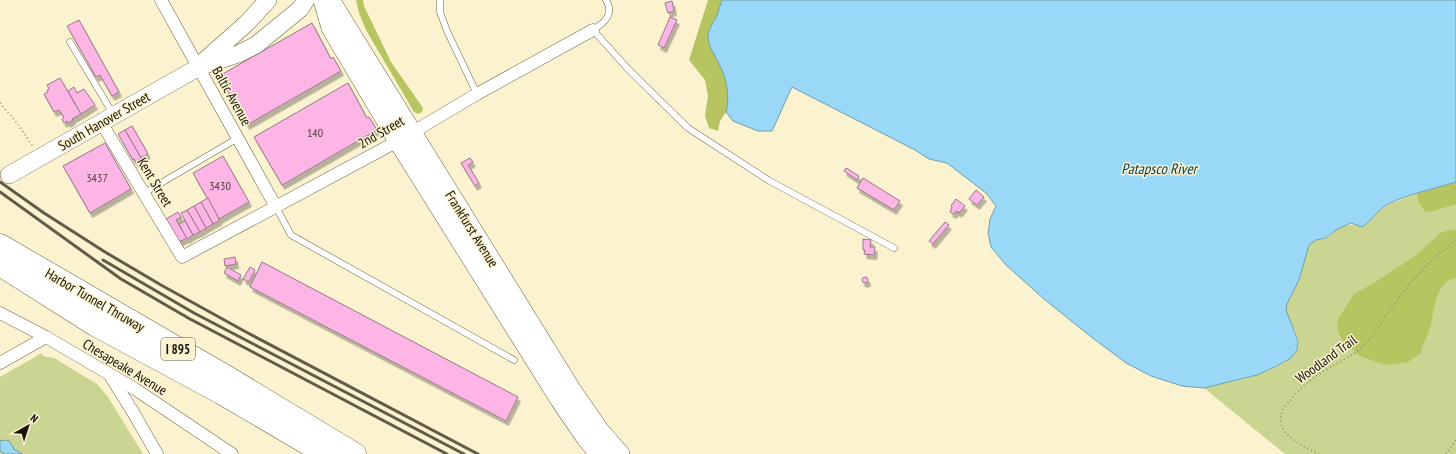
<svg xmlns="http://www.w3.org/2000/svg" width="1456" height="454" font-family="'PT Sans Narrow',sans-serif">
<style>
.green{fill:#c9d590}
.forest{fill:#b6c560}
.water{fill:#99d8f6;stroke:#719dae}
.building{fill:#fcb5e4;stroke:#95788b;filter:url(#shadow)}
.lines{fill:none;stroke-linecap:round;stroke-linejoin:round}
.lane-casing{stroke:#6e6648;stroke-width:7}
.street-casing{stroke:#6e6648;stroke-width:13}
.secondary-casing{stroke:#6e6648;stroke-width:18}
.primary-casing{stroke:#6e6648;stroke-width:20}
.highway-casing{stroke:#6e6648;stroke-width:23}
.path{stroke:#99937a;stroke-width:2;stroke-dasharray:1 3;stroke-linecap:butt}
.lane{stroke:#fff;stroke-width:6}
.street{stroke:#fff;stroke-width:12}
.secondary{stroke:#fff;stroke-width:17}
.primary{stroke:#fff;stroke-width:19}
.highway{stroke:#fff;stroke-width:22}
.rail{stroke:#615c49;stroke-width:3}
.labels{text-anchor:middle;stroke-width:3;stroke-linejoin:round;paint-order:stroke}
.number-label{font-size:12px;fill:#4f3b3e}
.shield{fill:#fbf2d0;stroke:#5a5543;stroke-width:1}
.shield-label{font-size:13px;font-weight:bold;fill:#151206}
.street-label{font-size:14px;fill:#151206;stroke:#fbf2d0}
.water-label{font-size:15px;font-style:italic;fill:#023a4d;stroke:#fbf2d0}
</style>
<defs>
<filter id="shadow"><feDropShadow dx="2.5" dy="4.5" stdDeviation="0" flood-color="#0004"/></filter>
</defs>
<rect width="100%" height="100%" fill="#fbf2d0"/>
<!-- green -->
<g class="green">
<path d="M1456 182V454H1285L1204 388C1229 382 1280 374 1296 352 1305 339 1287 322 1286 309 1285 300 1295 289 1298 281 1303 270 1303 257 1309 246 1313 238 1320 241 1327 238 1330 236 1333 232 1336 230 1346 223 1357 225 1368 223L1376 213 1387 205 1418 193Z"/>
<path d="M42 353 43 356 54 358 97 384 108 397 143 454H0V377Z"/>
</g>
<!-- forest -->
<g class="forest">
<path d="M356 0H363L364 6 391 62 423 108 422 112 418 114 414 112 366 30 359 13Z"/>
<path d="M708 0H722L717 16 709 29 713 52 721 67 727 86 728 104 726 112 720 121 718 131 709 128 705 116 708 96 705 80 689 60Z"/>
<path d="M1456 182V204L1430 212 1425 211C1420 205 1416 201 1418 193Z"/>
<path d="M1450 230H1456V278C1438 281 1435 304 1432 319 1431 329 1425 340 1421 350V353L1408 362 1389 365 1379 363 1358 355 1341 338 1337 328 1338 319 1354 294 1372 284 1414 257 1433 240 1440 233Z"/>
</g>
<!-- water -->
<g class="water">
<path d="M722 0H1456V182C1434 189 1408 194 1388 204 1377 210 1372 221 1362 227L1351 223 1336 230 1326 238 1316 240 1309 245 1299 280 1287 304 1286 310 1298 341 1297 350 1291 358 1277 366 1257 375 1204 388 1182 386 1151 376 1126 363 1090 336 1044 299 1006 265 991 247 988 233 990 219 996 206 986 193 947 163 929 159 915 150 792 87 772 131H758L733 121 726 112C730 97 727 80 720 66 716 57 709 48 708 38 708 28 714 23 717 15 719 10 720 5 722 0Z"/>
<path d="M6 440 10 442 14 449 22 454H5L0 451V441Z"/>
</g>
<!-- building -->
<g class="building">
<path d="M672 1 674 11 668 13 665 3Z"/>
<path d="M670 17 677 20 664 48 658 45Z"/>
<path d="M79 20 119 92 112 96 100 75 96 77 67 26Z"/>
<path d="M312 23 331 59 333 57 341 71 247 125 219 76Z"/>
<path d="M60 78 81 114 72 119 73 120 68 123 67 121 64 123 62 119 64 117 59 110 54 112 44 94 48 92 47 90 49 89 47 85Z"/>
<path d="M348 83 367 118 369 117 377 130 282 185 254 137Z"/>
<path d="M74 87 77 93 84 89 95 105 81 114 68 91Z"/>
<path d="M132 126 147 152V155L141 158 125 130Z"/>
<path d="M125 130 141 158 136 162 134 159 133 160 118 134Z"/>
<path d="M105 143 131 189 90 213 63 166Z"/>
<path d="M223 156 249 202 219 219 193 173Z"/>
<path d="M470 158 473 162 468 165 479 183 475 186 461 163Z"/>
<path d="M846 168 859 176 857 180 844 171Z"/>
<path d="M863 178 900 201 894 210 857 188Z"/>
<path d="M976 190 984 197 977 205 969 199Z"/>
<path d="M208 198 219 219V221L213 224 201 202Z"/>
<path d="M956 199 965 206 959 213 957 211 953 214 950 212 952 207 951 206Z"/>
<path d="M201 202 213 224 206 228 194 206Z"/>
<path d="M194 206 206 228 200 232 187 210Z"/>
<path d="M187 210 200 232 193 235 181 213Z"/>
<path d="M178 212 181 217 176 220 187 238 179 242 166 219Z"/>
<path d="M185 221 193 235 187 239 179 224Z"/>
<path d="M945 222 949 225 933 244 929 241Z"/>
<path d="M863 239 871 240 870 247H875L874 255 864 254 865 250H863Z"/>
<path d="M235 257 236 264 225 266 224 259Z"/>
<path d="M262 262 518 397 506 421 250 287Z"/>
<path d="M227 267 241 275 238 281 224 273Z"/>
<path d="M250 267 255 270 249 282 243 279Z"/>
<circle cx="865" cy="280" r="3"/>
</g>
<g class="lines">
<!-- lane casing -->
<g class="lane-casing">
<g id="lane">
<path d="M440 0V12L447 31 477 94"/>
<path d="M606 0C615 14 604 23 593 30L628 69 688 128 768 180 894 248"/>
<path d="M70 42 113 114"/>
<path d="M144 193 238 138"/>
<path d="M276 207 291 235 514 360"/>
</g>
</g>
<!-- street casing -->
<g class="street-casing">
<g id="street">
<path d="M161 0 276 207"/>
<path d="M101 122 182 257 398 141 477 94 593 30"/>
<path d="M0 313 46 337 135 389 232 454"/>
<path d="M0 363 46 337"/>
<path d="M111 377 133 412 157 454"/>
</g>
</g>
<!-- secondary casing -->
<g class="secondary-casing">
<g id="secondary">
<path d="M203 62 247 23 268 0"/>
<path d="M9 175 199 67 238 54 256 45 300 9 306 0"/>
</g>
</g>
<!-- primary casing -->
<g class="primary-casing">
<g id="primary">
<path d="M323 0 331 28 398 141 560 400 586 438 599 454"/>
<path d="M330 0 572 391 599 430 620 454"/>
</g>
</g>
<!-- highway casing -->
<g class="highway-casing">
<g id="highway">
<path d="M0 245 229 378 355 454"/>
<path d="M0 265 95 325 221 393 325 454"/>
</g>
</g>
<!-- path -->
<g class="path">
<path d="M0 103 17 123 32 145"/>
<path d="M1319 454C1304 446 1278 437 1281 416 1281 411 1286 405 1290 401 1298 390 1308 382 1319 374 1331 366 1344 361 1356 352 1373 338 1383 319 1396 302 1412 280 1433 256 1456 241"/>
<path d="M1446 454 1456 440"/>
</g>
<!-- lane -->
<use href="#lane" class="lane"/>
<!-- street -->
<use href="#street" class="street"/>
<!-- secondary -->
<use href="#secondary" class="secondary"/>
<!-- primary -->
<use href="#primary" class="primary"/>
<!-- highway -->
<use href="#highway" class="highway"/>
<!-- rail -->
<g class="rail">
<path d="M0 182 44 213 105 252 161 285 246 332 478 454"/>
<path d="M0 192 121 279 190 319 447 454"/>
<path d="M103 260 194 313 464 454"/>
</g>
</g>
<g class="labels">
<!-- number labels -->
<g class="number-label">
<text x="315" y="137">140</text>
<text x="97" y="182">3437</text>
<text x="220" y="190">3430</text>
</g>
<!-- shield labels -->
<rect class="shield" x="161" y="338" width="34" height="22" rx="3"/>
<g class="shield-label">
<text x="178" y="354">I 895</text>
</g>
<!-- street labels -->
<g class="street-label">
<text transform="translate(232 96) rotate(61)" y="5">Baltic Avenue</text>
<text transform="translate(104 121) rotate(-30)" y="5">South Hanover Street</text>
<text transform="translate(381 132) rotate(-30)" y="5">2nd Street</text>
<text transform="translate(155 182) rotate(59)" y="5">Kent Street</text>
<text transform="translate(472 229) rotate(58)" y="5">Frankfurst Avenue</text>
<text transform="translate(95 300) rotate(30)" y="5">Harbor Tunnel Thruway</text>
<text transform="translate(1326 359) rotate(-36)" y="5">Woodland Trail</text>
<text transform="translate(125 367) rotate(31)" y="5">Chesapeake Avenue</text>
</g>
<!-- water labels -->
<g class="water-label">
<text x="1159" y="174">Patapsco River</text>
</g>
</g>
<!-- north arrow -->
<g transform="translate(28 426) rotate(39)" stroke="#fbf2d0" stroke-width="3" paint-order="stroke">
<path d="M0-3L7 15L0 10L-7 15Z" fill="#151206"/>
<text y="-6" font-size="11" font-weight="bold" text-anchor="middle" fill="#151206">N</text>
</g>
</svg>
